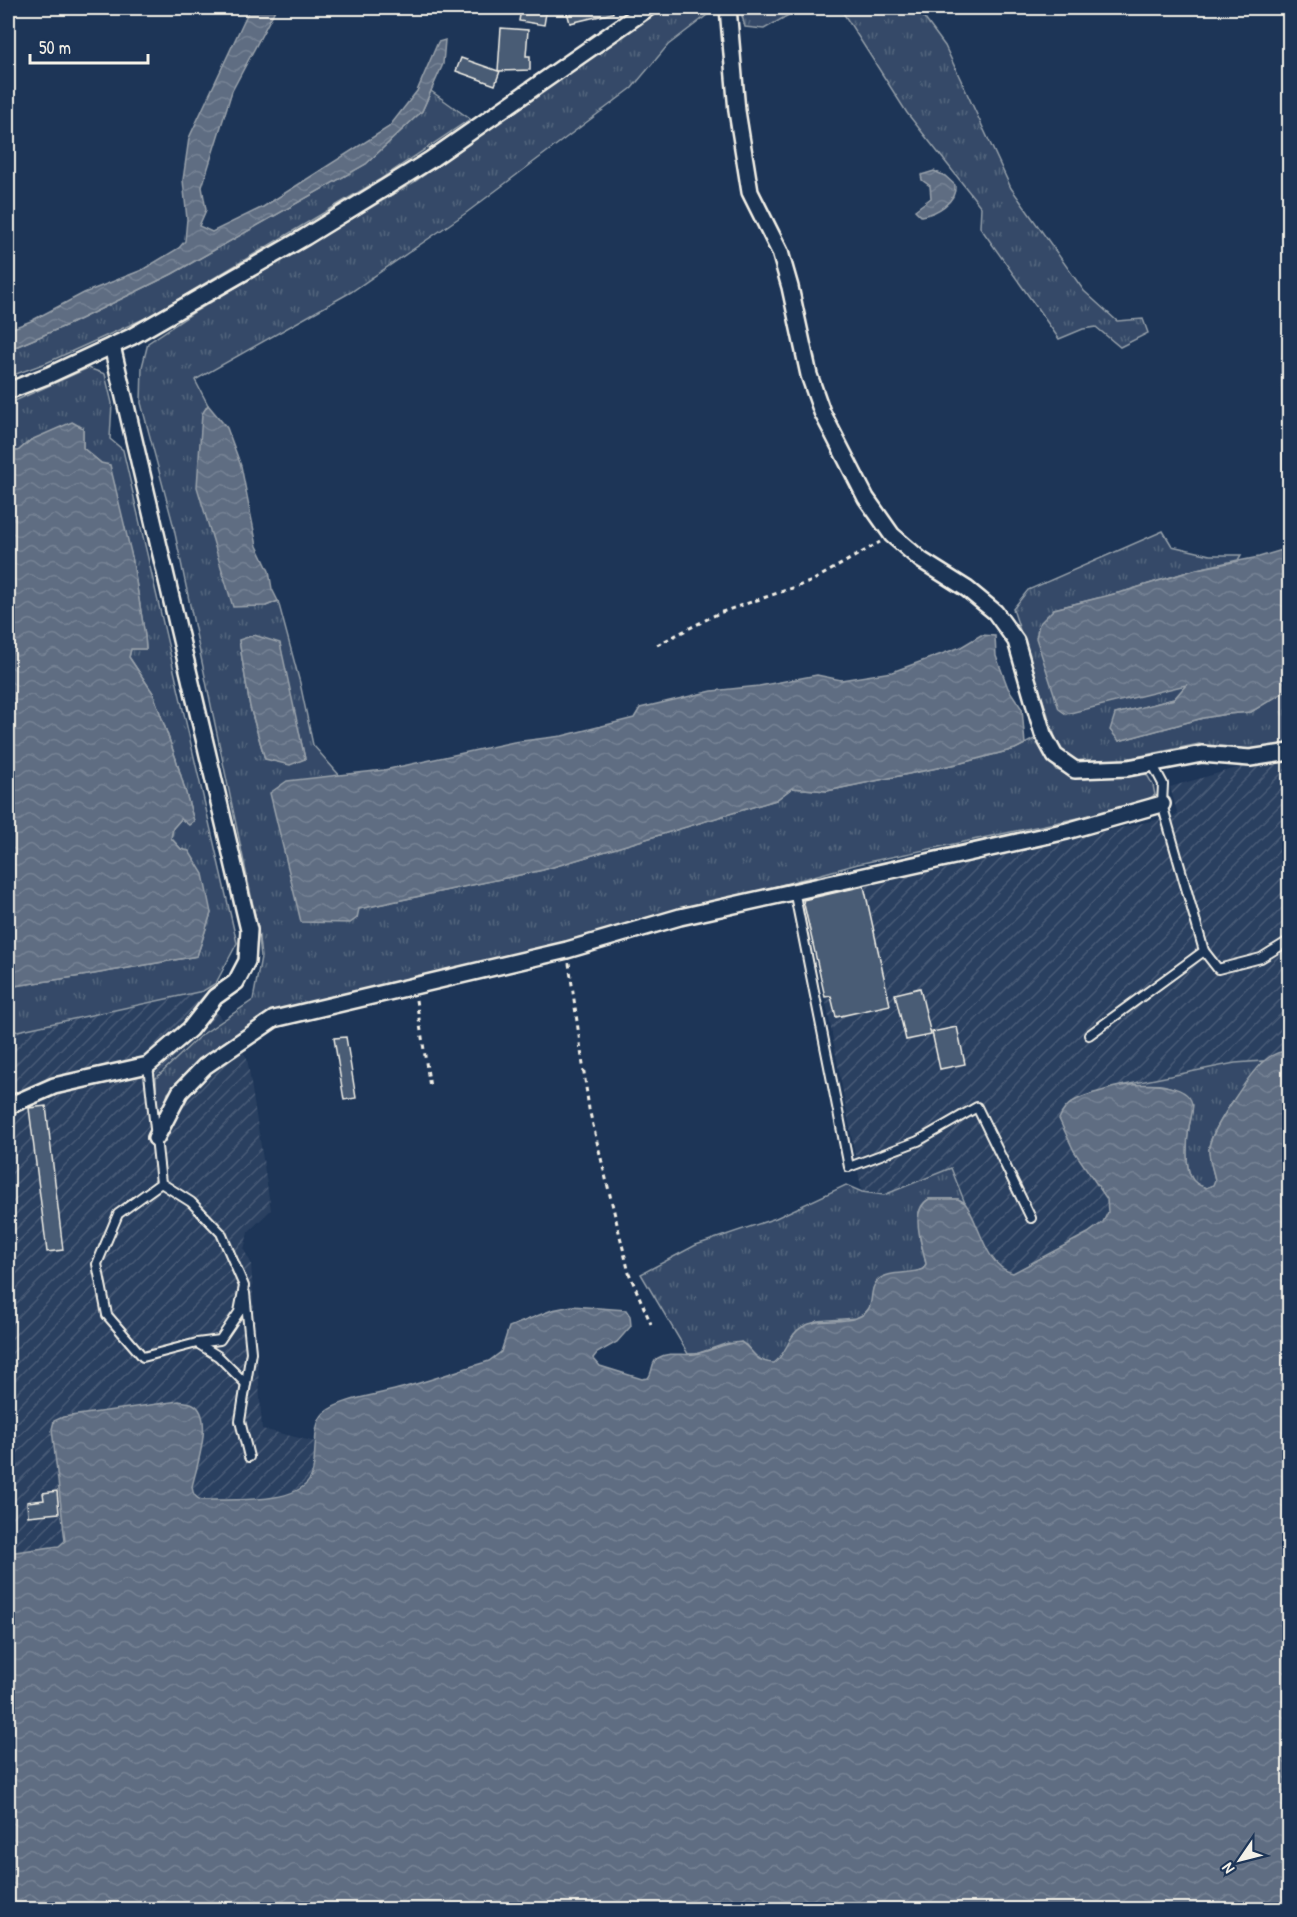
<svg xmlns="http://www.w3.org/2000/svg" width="1297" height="1917" font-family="'Patrick Hand',sans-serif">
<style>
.industrial{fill:url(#industrial-furrows)}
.grass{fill:url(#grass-tufts);stroke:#949ea8;stroke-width:1.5;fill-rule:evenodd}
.water{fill:url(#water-waves);stroke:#9aa2ab;stroke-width:1.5}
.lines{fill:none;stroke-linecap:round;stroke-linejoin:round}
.stream{stroke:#9aa2ab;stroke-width:4.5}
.building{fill:#485b74;stroke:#f4f1e8;stroke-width:1.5}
.service-casing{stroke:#f4f1e8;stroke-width:12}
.minor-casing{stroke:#f4f1e8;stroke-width:20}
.path{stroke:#f4f1e8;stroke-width:3;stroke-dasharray:4.5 4.5;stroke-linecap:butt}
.service{stroke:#1d3557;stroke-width:8}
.minor{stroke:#1d3557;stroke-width:15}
</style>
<defs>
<pattern id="industrial-furrows" width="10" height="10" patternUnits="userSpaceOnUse" patternTransform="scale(1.5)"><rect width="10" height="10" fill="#2a4060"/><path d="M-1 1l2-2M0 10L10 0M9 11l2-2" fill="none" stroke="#4a5c77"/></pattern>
<pattern id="grass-tufts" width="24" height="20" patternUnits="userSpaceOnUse" patternTransform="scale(1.5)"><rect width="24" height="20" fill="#354a67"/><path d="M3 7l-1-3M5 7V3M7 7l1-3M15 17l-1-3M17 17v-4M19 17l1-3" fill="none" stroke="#53657d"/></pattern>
<pattern id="water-waves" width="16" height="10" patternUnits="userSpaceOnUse" patternTransform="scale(1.5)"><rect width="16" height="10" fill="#5e6d82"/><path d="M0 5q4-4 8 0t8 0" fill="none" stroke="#768294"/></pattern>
</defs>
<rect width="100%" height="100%" fill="#1d3557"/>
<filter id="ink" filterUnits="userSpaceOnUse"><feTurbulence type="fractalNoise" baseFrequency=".0167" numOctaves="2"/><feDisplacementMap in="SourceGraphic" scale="12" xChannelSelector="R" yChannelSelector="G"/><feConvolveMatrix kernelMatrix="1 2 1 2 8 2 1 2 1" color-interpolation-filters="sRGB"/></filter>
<g filter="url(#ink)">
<!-- industrial -->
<g class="industrial">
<path d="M1289 760V1050L1271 1055 1263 1061 1235 1063 1120 1086 1076 1099 1074 1151 1107 1199 1108 1212 1103 1222 1088 1233 1013 1273 1000 1268 993 1258 980 1234 951 1168 884 1195 862 1192 825 997 802 894 1031 848 1178 815 1170 787 1240 767Z"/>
<path d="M203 991 247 1058 271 1210 248 1232 244 1250 251 1263 262 1429 316 1442 311 1478 305 1485 291 1493 277 1497 201 1500 197 1498 192 1492V1487L203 1435 194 1405 179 1401 63 1417 65 1541 60 1546 8 1553V1033Z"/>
</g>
<!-- grass -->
<g class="grass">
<path d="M661 8H714L715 9 668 45 632 88 466 213 351 292 195 380 208 405 202 415 266 606 278 601 300 683 313 745 340 776 316 779 359 909 543 870 776 800 792 788 827 791 961 763 1015 749 1038 737 1056 770 1084 779 1146 773 1153 785 1155 795 1147 800 1102 813 858 864 607 932 418 980 285 1009 219 1050 168 1093 161 1119 157 1122 156 1078 200 1036 253 1000 261 957 258 929 173 524 141 403 142 367 148 343 196 311 414 182ZM239 640 298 728 305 759H265L250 707Z"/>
<path d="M740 8H801L764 29 745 27Z"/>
<path d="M840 8H917L945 46 1011 188 1084 291 1117 321 1143 319 1148 333 1120 347 1096 327 1083 329 1059 339 980 227 981 207 907 113Z"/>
<path d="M431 91 470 119 379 180 150 316 46 363 8 377V350L72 323 172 274 366 164 422 111Z"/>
<path d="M88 368 105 374 112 403 110 439 123 450 237 943 216 983 203 991 8 1033V987L88 975 197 956 211 913 181 849 171 838 173 828 181 819 194 821 176 759 153 693 129 657 131 649H146L145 636 132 557 101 463 83 448V428L31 440 18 451H8V404Z"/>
<path d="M1163 531 1172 546 1210 555H1241L1238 560 1197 569 1126 591 1054 609 1187 685 1174 699 1115 714 1119 741 1203 718 1227 714 1251 712 1289 688V745L1237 753 1199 744 1111 762 1072 761 1058 746 1013 609 1028 590Z"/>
<path d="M1263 1061C1251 1075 1209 1132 1209 1148 1209 1158 1213 1170 1215 1180L1214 1185 1206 1188C1200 1186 1193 1183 1191 1177 1182 1158 1189 1125 1193 1105 1173 1078 1150 1085 1120 1086L1235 1063Z"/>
<path d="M951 1168 965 1203 958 1199H929L919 1212 920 1239 926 1264 923 1269 873 1289 871 1306 864 1314 856 1318 817 1321 794 1334 782 1357 774 1364C760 1362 754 1356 746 1345L728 1343 696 1354H688L641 1274 696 1245 776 1218 846 1185 862 1192 884 1195Z"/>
</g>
<!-- water -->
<g class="water">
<path d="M250 8H276L232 91 202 187 206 210 199 226 212 232 263 207 389 127 417 91 438 42 445 40 443 64 422 111 366 164 172 274 72 323 8 350V330L31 321 84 293 142 270 179 248 185 241 187 219 183 180 189 138Z"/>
<path d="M934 171 945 176 955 185C957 202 936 214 921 216L915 210 931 198 930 186 922 180 921 175Z"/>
<path d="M208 405 227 428 241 466 257 546 269 571 272 589 278 601 266 606 233 607 197 487 202 414Z"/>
<path d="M72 422 83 428V448L101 463 110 465 132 557 145 636 146 649H131L129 657 153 693 176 759 194 821 189 825 181 819 173 828 171 838 181 849 189 851 203 874 211 913 197 956 88 975 8 987V451H18L31 440Z"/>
<path d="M1289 548 1290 688 1286 691 1251 712 1227 714 1203 718 1119 741 1110 730 1115 714 1174 699 1186 685 1066 714 1059 709 1036 638 1039 624 1054 609 1126 591 1197 569 1259 557Z"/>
<path d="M254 635 280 643 305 759 290 765 265 759 250 707 239 640Z"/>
<path d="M981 635 995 636 996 656 1008 688 1022 709 1025 744 1015 749 961 763 827 791 792 788 776 800 543 870 359 909 357 918 350 923 301 922 270 793 287 781 384 770 514 742 562 736 634 718 640 708 712 691 759 686 817 675 841 680 892 672 961 647Z"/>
<path d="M1289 1050V1909H8V1553L59 1546 65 1541 52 1429 54 1421 63 1417 179 1401C183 1402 189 1402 193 1404 215 1415 196 1468 192 1487 193 1494 195 1498 202 1500 229 1499 295 1505 310 1479 315 1470 314 1458 315 1448 316 1436 315 1422 324 1413 340 1399 377 1395 398 1389 429 1381 459 1370 489 1361L501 1352 509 1327 552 1310 572 1306 626 1310 630 1316 631 1326 617 1342 597 1353 593 1358 600 1366 642 1379 648 1378C654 1371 650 1363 658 1358 670 1351 683 1356 695 1354 711 1351 724 1343 741 1342 755 1351 754 1362 774 1363 787 1354 788 1335 802 1327 819 1317 838 1324 856 1318 879 1311 866 1291 878 1280 890 1270 910 1275 923 1269L926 1264C923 1246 908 1211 929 1199H958L965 1203C980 1223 985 1267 1013 1273L1088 1233 1103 1222 1108 1212 1107 1199 1074 1151 1059 1119C1066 1102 1078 1098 1094 1093 1103 1091 1112 1087 1121 1086 1138 1084 1188 1081 1192 1104 1194 1111 1190 1120 1189 1127 1187 1139 1185 1166 1191 1177 1194 1183 1200 1186 1206 1188L1213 1185 1215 1180C1213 1170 1208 1158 1209 1148 1210 1132 1251 1071 1264 1061 1271 1054 1280 1052 1289 1050Z"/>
</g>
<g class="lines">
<!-- stream -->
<path class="stream" d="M1284 477 1283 365 1290 318"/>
</g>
<!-- building -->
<g class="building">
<path d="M566 8H612L613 13 570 23Z"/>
<path d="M521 9 546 13 544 25 519 21Z"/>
<path d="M501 28 528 30 526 56H530V70L498 71H500L495 85 456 71 461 58 498 71Z"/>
<path d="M864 886 890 1005 836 1017 831 996 825 997 803 900Z"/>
<path d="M920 988 931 1035 906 1040 895 994Z"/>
<path d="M957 1027 965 1064 940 1069 932 1032Z"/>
<path d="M346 1037 356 1098 344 1100 334 1038Z"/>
<path d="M46 1106 63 1250 47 1252 29 1108Z"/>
<path d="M57 1491 59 1513 28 1516 27 1502 44 1500 43 1493Z"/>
</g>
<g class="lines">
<!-- service casing -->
<g class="service-casing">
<g id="service">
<path d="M794 890 849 1167 918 1141 977 1107 1031 1218"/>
<path d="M1204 951 1218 969 1261 958 1290 940"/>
<path d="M1089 1035 1204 951 1162 804 1163 784 1152 763"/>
<path d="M148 1065 161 1183 118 1214 97 1264 107 1315 143 1357 197 1343 220 1340 239 1312 244 1286 221 1233 191 1202 161 1183"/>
<path d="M245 1293 251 1352 240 1421 249 1457"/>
<path d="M197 1343 218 1356 246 1384"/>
</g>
</g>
<!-- minor casing -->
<g class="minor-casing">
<g id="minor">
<path d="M728 8 737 111 750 192 780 252 790 287 809 375 822 412 866 498 892 535 921 560 967 589 995 612 1016 641 1043 734 1055 756 1075 770 1128 768 1202 754 1250 758 1290 752"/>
<path d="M8 391 49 375 131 337 305 237 430 160 648 8"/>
<path d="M13 1104 54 1086 148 1065 190 1029 215 997 236 982 247 961 249 930 112 346"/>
<path d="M156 1138 180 1092 205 1066 274 1019 567 950 680 917 1067 831 1162 804"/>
</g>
</g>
<!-- path -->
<g class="path">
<path d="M657 645 719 613 810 582 880 542"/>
<path d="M569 963 589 1109 629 1273 651 1324"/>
<path d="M416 1000 430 1087"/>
</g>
<!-- service -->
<use href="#service" class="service"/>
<!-- minor -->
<use href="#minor" class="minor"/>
</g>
</g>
<!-- margin -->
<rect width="1297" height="1917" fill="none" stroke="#1d3557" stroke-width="30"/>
<rect x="15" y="15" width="1267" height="1887" fill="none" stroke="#f4f1e8" stroke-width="2" filter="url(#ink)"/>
<!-- north arrow -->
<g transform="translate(1240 1860) rotate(235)" stroke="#1d3557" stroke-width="4.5" paint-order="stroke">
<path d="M0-4.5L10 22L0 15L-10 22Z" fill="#f4f1e8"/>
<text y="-9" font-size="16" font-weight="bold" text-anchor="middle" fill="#f4f1e8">N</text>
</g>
<!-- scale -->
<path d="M30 54v9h118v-9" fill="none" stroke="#f4f1e8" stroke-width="3"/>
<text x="39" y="54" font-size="18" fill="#f4f1e8" stroke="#1d3557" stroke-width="4.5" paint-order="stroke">50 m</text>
</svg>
